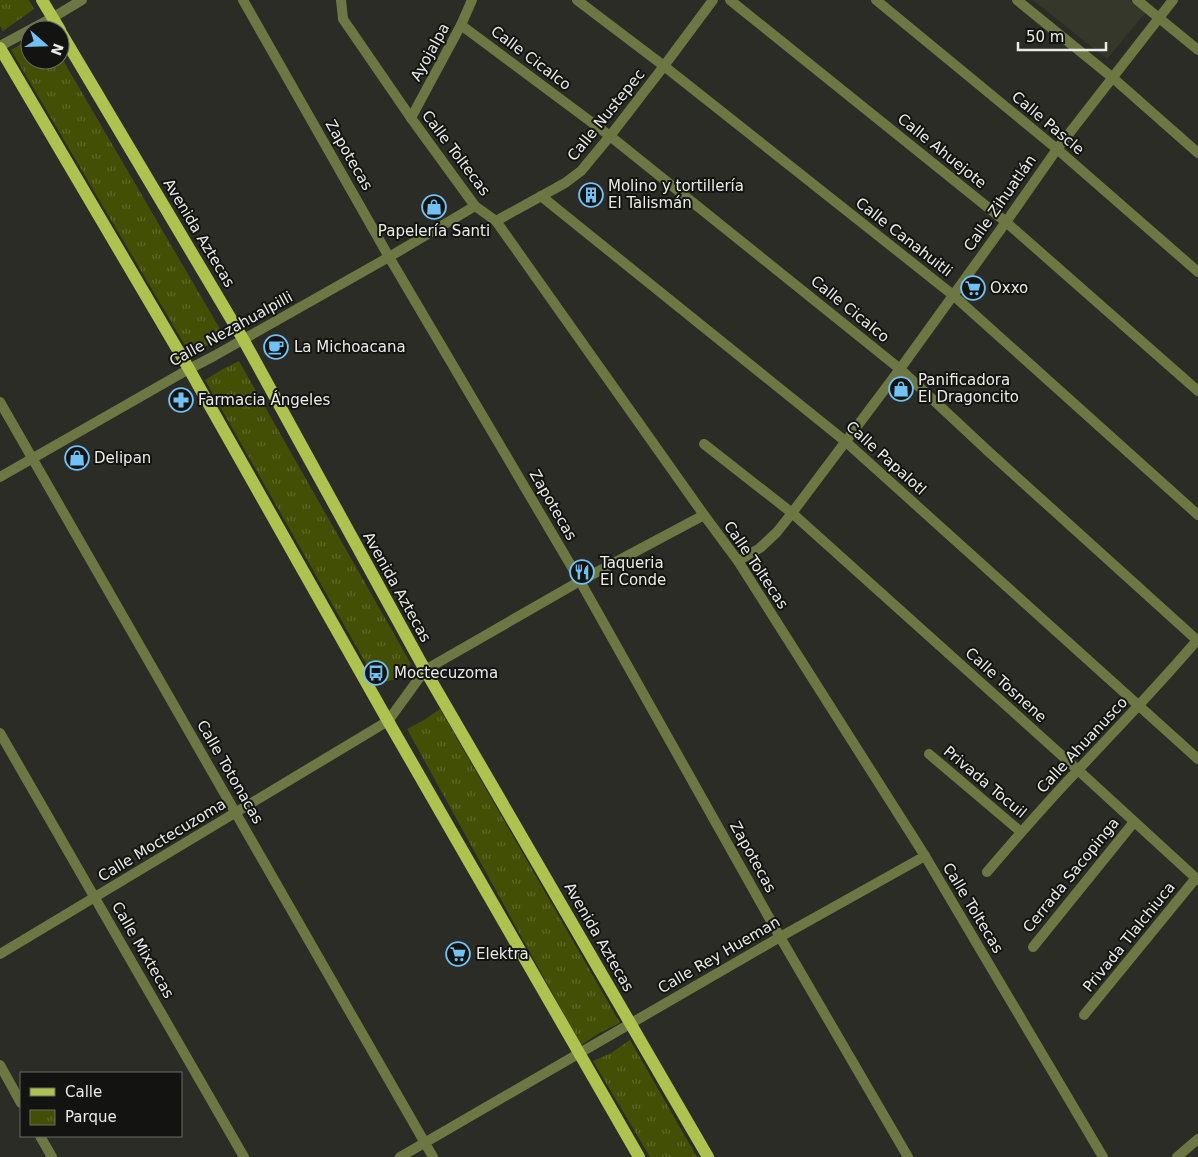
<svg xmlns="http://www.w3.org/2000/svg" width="1198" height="1157" font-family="'DejaVu Sans',sans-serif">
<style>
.built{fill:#34372a}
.park{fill:url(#park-tufts)}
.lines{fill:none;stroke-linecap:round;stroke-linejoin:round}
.minor{stroke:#6c7743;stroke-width:10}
.tertiary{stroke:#6c7743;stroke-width:10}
.primary{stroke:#aec34f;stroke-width:12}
.labels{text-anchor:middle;stroke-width:4;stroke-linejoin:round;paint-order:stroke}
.street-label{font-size:15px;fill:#ebece8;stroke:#131411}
.poi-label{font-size:15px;fill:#ebece8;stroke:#131411;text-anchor:start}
</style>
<defs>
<pattern id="park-tufts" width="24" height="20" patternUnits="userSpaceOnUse" patternTransform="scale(1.25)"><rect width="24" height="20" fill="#444f06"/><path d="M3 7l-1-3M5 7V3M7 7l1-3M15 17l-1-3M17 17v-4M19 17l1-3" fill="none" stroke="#5f682a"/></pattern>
</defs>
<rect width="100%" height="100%" fill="#2a2c25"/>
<!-- built -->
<path class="built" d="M1033 0H1129L1145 13 1107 59Z"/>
<!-- park -->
<g class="park">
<path d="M0 0H29L34 9 3 31 0 26Z"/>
<path d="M30 39V60H60V55L223 334 208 345 190 354 11 50Z"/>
<path d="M239 361 411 664 398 679 377 683 205 380 223 369Z"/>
<path d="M440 709 620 1023 601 1032 581 1045 407 729 424 720Z"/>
<path d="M630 1040 697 1157H650L593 1061 611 1053Z"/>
</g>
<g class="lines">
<!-- minor -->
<g class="minor">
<path d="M243 0 389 257 580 581 780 937 908 1157"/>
<path d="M341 0 343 19 411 118 475 206 496 221 704 515 738 561 925 856 1103 1157"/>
<path d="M577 0 664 66 953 295 1198 515"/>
<path d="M730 0 1006 222 1198 391"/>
<path d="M876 0 1057 149 1198 272"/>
<path d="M1017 0 1113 78 1198 153"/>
<path d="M1137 0 1198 50"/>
<path d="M52 18 82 0"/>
<path d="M461 25 610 136 900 369 989 452 1198 641"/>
<path d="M411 118 461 25 472 0"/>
<path d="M541 196 845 441 1198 759"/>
<path d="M496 221 565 183 581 171 610 136 664 66 713 0"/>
<path d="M0 402 433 1157"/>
<path d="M704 444 792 513 1078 770 1198 880"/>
<path d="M0 477 189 369 214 356 389 257 475 206"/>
<path d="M738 561 760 548 777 532 792 513 900 369 1006 222 1057 149 1173 0"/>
<path d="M0 733 244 1157"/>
<path d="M929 754 1021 832"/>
<path d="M987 872C1017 837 1047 802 1079 769 1119 726 1160 684 1198 639"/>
<path d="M1033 947 1134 822"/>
<path d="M0 954 388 721 425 670 580 581 704 515"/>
<path d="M1084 1015 1196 878"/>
<path d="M0 1065 21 1103"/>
<path d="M40 1136 52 1157"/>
<path d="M400 1157 780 937 925 856"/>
</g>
<!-- tertiary -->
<g class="tertiary">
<path d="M0 46 52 18"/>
<path d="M1177 1157 1198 1139"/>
</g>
<!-- primary -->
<g class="primary">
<path d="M42 0 60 30"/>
<path d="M60 31 243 339 425 670 708 1157"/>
<path d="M0 48 189 369 388 721 639 1157"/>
</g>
</g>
<!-- icons -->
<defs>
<g id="building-ring" transform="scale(1.25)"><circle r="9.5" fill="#131411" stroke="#72c1f5" stroke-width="1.5"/><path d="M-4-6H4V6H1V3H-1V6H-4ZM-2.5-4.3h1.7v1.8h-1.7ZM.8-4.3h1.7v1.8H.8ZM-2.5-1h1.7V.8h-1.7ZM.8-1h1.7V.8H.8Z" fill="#72c1f5"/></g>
<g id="shop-ring" transform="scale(1.25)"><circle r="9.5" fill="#131411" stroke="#72c1f5" stroke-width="1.5"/><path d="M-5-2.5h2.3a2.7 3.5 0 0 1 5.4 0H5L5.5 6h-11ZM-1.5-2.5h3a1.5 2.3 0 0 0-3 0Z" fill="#72c1f5"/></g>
<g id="supermarket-ring" transform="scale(1.25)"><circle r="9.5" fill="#131411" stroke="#72c1f5" stroke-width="1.5"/><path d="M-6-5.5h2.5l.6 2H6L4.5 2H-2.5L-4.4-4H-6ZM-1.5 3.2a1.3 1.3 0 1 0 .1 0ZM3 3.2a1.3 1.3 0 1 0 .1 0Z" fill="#72c1f5"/></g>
<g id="cafe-ring" transform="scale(1.25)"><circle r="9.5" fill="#131411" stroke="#72c1f5" stroke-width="1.5"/><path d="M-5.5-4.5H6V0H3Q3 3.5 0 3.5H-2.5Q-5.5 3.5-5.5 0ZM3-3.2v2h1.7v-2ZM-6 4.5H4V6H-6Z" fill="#72c1f5"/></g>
<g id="pharmacy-ring" transform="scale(1.25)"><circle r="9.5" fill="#131411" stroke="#72c1f5" stroke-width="1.5"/><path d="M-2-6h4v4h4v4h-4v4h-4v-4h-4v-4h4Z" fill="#72c1f5"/></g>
<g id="restaurant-ring" transform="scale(1.25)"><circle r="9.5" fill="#131411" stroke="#72c1f5" stroke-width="1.5"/><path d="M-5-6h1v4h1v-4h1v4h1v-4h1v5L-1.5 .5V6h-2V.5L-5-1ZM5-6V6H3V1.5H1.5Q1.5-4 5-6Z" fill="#72c1f5"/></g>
<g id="bus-ring" transform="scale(1.25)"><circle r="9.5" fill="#131411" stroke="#72c1f5" stroke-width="1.5"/><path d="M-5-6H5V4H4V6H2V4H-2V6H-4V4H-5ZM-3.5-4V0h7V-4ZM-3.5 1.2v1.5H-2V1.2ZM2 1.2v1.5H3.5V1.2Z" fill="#72c1f5"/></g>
</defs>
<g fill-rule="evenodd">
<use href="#building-ring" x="591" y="195"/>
<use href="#shop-ring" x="434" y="207"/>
<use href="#supermarket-ring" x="973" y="288"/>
<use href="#cafe-ring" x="276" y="347"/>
<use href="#shop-ring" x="901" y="389"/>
<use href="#pharmacy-ring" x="181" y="400"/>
<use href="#shop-ring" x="77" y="458"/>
<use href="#restaurant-ring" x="582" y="572"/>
<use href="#bus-ring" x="376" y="673"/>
<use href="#supermarket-ring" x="458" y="954"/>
</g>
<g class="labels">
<!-- street labels -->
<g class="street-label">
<text transform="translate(430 52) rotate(-61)" y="5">Ayojalpa</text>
<text transform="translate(531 58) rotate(37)" y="5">Calle Cicalco</text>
<text transform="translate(606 115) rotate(-51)" y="5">Calle Nustepec</text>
<text transform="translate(1048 123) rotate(40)" y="5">Calle Pascle</text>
<text transform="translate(942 151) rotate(39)" y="5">Calle Ahuejote</text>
<text transform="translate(456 153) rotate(53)" y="5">Calle Toltecas</text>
<text transform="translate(349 155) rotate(60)" y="5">Zapotecas</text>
<text transform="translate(1000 203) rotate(-55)" y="5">Calle Zihuatlán</text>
<text transform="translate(199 233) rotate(59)" y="5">Avenida Aztecas</text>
<text transform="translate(904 237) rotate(38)" y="5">Calle Canahuitli</text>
<text transform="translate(850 309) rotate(39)" y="5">Calle Cicalco</text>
<text transform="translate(231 329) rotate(-29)" y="5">Calle Nezahualpilli</text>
<text transform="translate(886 458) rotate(42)" y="5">Calle Papalotl</text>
<text transform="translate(553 505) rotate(60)" y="5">Zapotecas</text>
<text transform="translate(756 565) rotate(56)" y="5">Calle Toltecas</text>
<text transform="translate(397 587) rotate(61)" y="5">Avenida Aztecas</text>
<text transform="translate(1006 685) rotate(42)" y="5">Calle Tosnene</text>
<text transform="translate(1082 745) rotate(-47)" y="5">Calle Ahuanusco</text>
<text transform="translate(230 772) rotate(60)" y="5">Calle Totonacas</text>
<text transform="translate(985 782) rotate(40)" y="5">Privada Tocuil</text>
<text transform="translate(162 840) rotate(-31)" y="5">Calle Moctecuzoma</text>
<text transform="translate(753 857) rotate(61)" y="5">Zapotecas</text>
<text transform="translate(1071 875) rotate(-51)" y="5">Cerrada Sacopinga</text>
<text transform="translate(973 908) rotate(59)" y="5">Calle Toltecas</text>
<text transform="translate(599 937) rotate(60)" y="5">Avenida Aztecas</text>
<text transform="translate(1129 937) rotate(-51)" y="5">Privada Tlalchiuca</text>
<text transform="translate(143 950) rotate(60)" y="5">Calle Mixtecas</text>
<text transform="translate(719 955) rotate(-30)" y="5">Calle Rey Hueman</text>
</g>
<!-- poi labels -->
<g class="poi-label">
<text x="608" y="191">Molino y tortillería<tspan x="608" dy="17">El Talismán</tspan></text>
<text x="434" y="236" text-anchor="middle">Papelería Santi</text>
<text x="990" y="293">Oxxo</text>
<text x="294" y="352">La Michoacana</text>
<text x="918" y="385">Panificadora<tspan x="918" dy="17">El Dragoncito</tspan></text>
<text x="198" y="405">Farmacia Ángeles</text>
<text x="94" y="463">Delipan</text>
<text x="600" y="568">Taqueria<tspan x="600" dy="17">El Conde</tspan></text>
<text x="394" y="678">Moctecuzoma</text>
<text x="476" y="959">Elektra</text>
</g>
</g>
<!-- legend -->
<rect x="20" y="1072" width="162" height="65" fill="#131411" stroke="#696a67"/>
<rect x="30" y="1088" width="25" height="8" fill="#aec34f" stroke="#696a67"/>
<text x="65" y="1097" font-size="15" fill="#ebece8">Calle</text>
<rect x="30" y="1110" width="25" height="15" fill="url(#park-tufts)" stroke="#696a67"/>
<text x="65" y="1122" font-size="15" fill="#ebece8">Parque</text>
<!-- north arrow -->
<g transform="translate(45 45) rotate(110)"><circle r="24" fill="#131411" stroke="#696a67"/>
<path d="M0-4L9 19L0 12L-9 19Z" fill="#72c1f5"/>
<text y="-8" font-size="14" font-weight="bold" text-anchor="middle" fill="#ebece8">N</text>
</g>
<!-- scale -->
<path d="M1018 42v8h88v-8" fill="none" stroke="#ebece8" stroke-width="2.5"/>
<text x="1026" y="42" font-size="15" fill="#ebece8" stroke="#131411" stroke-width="4" paint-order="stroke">50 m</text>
</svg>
